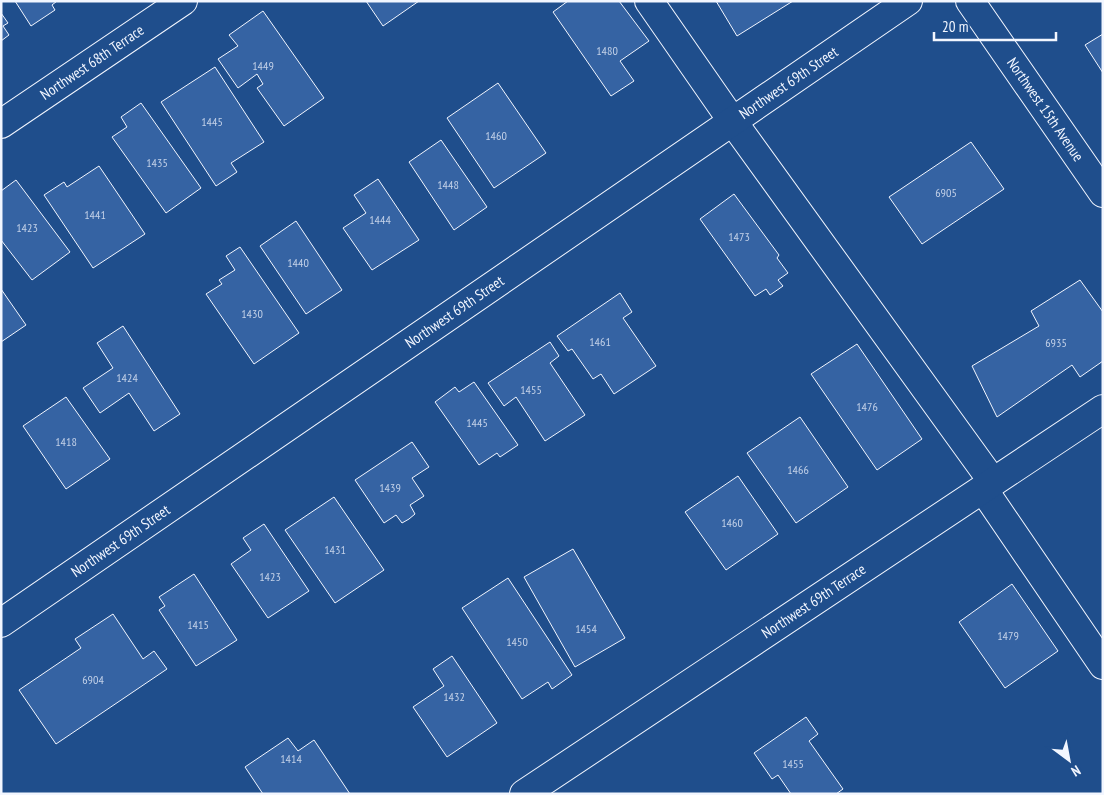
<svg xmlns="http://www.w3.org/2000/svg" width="1104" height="795" font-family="'PT Sans Narrow',sans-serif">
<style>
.building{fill:#3563a3;stroke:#f2f6ff}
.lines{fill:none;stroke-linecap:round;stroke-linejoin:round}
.minor-casing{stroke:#f2f6ff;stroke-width:30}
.minor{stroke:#1f4e8c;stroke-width:28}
.labels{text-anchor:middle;stroke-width:4;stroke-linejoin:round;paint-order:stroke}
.number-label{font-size:12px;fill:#c3d1e8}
.street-label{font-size:15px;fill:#f2f6ff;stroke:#1f4e8c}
</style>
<rect width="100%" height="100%" fill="#1f4e8c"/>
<!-- building -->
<g class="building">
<path d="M15 1H57L52 5 55 10 31 26Z"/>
<path d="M366 1H419L383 26Z"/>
<path d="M568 1H619L649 41 620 61 634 81 611 96 553 12Z"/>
<path d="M716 1H793L737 36Z"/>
<path d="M263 11 324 98 284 126 257 88 263 84 257 74 238 88 218 59 238 46 229 35Z"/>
<path d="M1 13 8 23 3 26 9 35 1 41Z"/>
<path d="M1103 34V73L1085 45Z"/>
<path d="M215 67 264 142 231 163 237 172 216 186 161 102Z"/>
<path d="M498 83 546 153 494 188 447 118Z"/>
<path d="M141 103 201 188 166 213 112 137 127 127 121 117Z"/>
<path d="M441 140 487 207 454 230 409 162Z"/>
<path d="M971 142 1004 189 922 244 889 197Z"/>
<path d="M99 166 145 234 93 268 44 195 64 182 67 187Z"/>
<path d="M378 179 419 240 372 270 343 228 366 213 354 195Z"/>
<path d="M16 180 70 252 32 280 1 240V191Z"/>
<path d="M734 194 779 255 777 258 788 273 778 280 783 286 770 295 766 289 755 296 700 219Z"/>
<path d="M296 221 342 290 306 314 260 246Z"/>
<path d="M240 247 299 333 254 364 206 294 222 284 219 280 235 270 226 256Z"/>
<path d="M1080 280 1103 312V361L1080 377 1072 365 997 417 972 366 1039 326 1031 311Z"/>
<path d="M1 289 26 325 1 342Z"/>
<path d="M620 293 632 312 623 318 656 366 614 394 601 374 593 379 572 349 568 351 557 336Z"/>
<path d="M123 326 180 414 154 431 129 393 100 413 83 388 113 368 97 343Z"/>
<path d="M550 342 559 356 550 363 585 415 545 441 516 397 504 406 488 383Z"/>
<path d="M857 344 922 439 877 470 811 374Z"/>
<path d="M474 382 518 445 500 457 497 453 479 465 435 402 455 387 459 392Z"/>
<path d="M66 397 110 459 66 489 23 426Z"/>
<path d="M800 417 848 487 796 523 747 453Z"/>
<path d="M412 442 429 467 412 478 424 496 410 505 415 514 409 519 402 523 396 515 384 523 355 480Z"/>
<path d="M738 476 778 534 726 570 685 512Z"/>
<path d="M334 497 384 570 335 603 285 530Z"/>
<path d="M264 524 309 591 268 618 231 564 251 550 243 538Z"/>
<path d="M573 549 625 638 575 667 524 577Z"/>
<path d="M194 574 237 640 196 666 159 610 165 606 159 597Z"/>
<path d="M508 578 572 675 552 689 548 682 522 699 462 608Z"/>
<path d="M1012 584 1058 651 1005 688 959 622Z"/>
<path d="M113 614 143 659 154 651 167 669 56 744 19 690 81 648 75 639Z"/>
<path d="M452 656 497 723 447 757 413 707 444 686 433 669Z"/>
<path d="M806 717 818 734 809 741 843 789 836 794H791L778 775 772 779 754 753Z"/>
<path d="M288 738 298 751 314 740 350 794H263L245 767Z"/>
</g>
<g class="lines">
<!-- minor casing -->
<g class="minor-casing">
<g id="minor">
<path d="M649 1 733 122 993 482"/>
<path id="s1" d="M970 1 1103 193"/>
<path id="s2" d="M1 124 183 1"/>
<path d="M983 489 1103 665"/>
<path id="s3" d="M1 623 908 1"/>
<path id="s4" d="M524 794 1103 409"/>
</g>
</g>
<!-- minor -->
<use href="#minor" class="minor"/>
</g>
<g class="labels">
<!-- number labels -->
<g class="number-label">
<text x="607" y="55">1480</text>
<text x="263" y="70">1449</text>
<text x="212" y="126">1445</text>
<text x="496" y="140">1460</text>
<text x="157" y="167">1435</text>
<text x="448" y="189">1448</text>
<text x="946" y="197">6905</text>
<text x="95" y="219">1441</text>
<text x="380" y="224">1444</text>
<text x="27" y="232">1423</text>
<text x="739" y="241">1473</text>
<text x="298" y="267">1440</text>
<text x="252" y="318">1430</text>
<text x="600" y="346">1461</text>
<text x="1056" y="347">6935</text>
<text x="127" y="382">1424</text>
<text x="531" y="394">1455</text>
<text x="867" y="411">1476</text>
<text x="477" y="427">1445</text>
<text x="66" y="446">1418</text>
<text x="798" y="474">1466</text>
<text x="390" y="492">1439</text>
<text x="732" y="527">1460</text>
<text x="335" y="554">1431</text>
<text x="270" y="581">1423</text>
<text x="198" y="629">1415</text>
<text x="586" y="633">1454</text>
<text x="1008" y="640">1479</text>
<text x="517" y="646">1450</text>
<text x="93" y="684">6904</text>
<text x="454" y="701">1432</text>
<text x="291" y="763">1414</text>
<text x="793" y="768">1455</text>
</g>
<!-- street labels -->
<g class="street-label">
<text dy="5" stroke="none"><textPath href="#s2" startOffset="110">Northwest 68th Terrace</textPath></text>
<text dy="5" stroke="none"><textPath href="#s3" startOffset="955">Northwest 69th Street</textPath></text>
<text dy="5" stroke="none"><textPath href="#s1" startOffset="132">Northwest 15th Avenue</textPath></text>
<text dy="5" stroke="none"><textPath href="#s3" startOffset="550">Northwest 69th Street</textPath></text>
<text dy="5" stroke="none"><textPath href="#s3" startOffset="145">Northwest 69th Street</textPath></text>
<text dy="5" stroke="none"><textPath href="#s4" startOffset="348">Northwest 69th Terrace</textPath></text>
</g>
</g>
<!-- border -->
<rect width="1104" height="795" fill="none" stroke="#f2f6ff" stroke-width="5"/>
<!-- north arrow -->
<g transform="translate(1069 760) rotate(148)" stroke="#1f4e8c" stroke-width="4" paint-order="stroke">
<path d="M0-4L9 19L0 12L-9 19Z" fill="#f2f6ff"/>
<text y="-8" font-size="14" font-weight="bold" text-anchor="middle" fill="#f2f6ff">N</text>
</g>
<!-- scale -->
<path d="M934 32v8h122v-8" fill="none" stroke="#f2f6ff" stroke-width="2.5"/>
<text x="942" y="32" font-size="15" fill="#f2f6ff" stroke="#1f4e8c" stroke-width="4" paint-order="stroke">20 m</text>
</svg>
